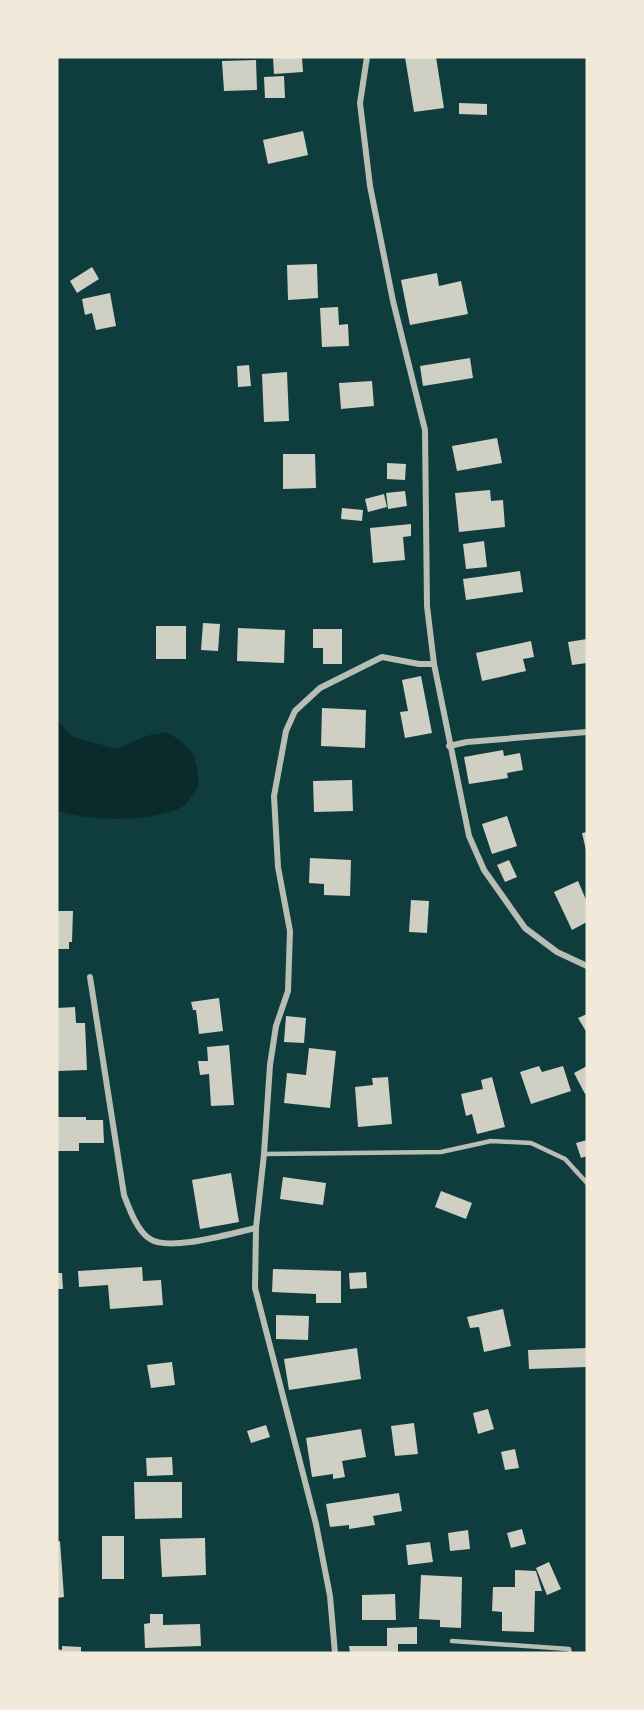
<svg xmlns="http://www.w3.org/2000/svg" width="644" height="1710" font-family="Manrope,sans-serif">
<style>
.water{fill:#0a2a2b}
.building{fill:#cfcfc3}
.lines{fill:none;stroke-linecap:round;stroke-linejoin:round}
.service{stroke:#b8beb3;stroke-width:4.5}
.minor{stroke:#b8beb3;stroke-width:6}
</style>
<rect width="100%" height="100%" fill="#0f3d3e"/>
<!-- water -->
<path class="water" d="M57 720 73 737 117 749 146 736 167 732C194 750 196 752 199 785 194 791 189 803 182 807 151 823 89 821 57 811Z"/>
<!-- building -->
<g class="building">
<path d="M302 57 303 72 274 74 273 58Z"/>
<path d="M405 57H436L444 108 414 112Z"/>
<path d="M256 60 257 90 224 91 222 61Z"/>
<path d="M284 76 285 98H265L264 77Z"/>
<path d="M459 103 487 104V115L459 114Z"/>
<path d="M303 131 308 155 268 164 263 140Z"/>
<path d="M317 264 318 298 288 300 287 265Z"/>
<path d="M92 267 99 279 77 293 70 281Z"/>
<path d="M437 273 439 286 461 281 468 314 410 325 401 280Z"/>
<path d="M110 293 116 326 96 330 92 313 85 315 82 299Z"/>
<path d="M338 307 339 325 348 324 349 346 322 347 320 308Z"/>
<path d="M470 358 473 378 423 386 420 366Z"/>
<path d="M249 365 251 386 238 387 237 366Z"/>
<path d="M287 372 289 421 264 422 262 374Z"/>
<path d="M372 381 374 406 341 409 339 383Z"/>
<path d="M497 438 502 463 457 471 452 446Z"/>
<path d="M283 454H315L316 488 283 489Z"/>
<path d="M387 463 406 464 405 480 387 479Z"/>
<path d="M490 490 491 501 503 500 505 527 459 532 455 493Z"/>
<path d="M405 491 407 506 388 509 386 493Z"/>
<path d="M384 494 387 507 368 512 365 499Z"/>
<path d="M342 508 363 510 362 521 341 519Z"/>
<path d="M411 524V536L403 537 405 560 373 563 370 528Z"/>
<path d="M484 541 487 567 466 569 463 544Z"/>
<path d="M520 571 523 592 466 600 463 579Z"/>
<path d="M203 623 220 624 218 651 201 650Z"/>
<rect x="156" y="626" width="30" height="33"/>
<path d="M238 628 285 630 284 663 237 661Z"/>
<path d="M313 629H342V664H323V648H313Z"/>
<path d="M587 639V663L572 665 568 642Z"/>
<path d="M531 641 534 657 523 659 526 671 482 681 476 653Z"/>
<path d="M421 676 432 733 405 738 400 712 408 711 402 680Z"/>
<path d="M322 708 366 710 365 748 321 746Z"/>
<path d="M503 750 504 756 520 753 523 770 507 773 508 778 469 784 464 757Z"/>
<path d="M352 780 353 811 314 812 313 781Z"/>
<path d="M507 816 517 846 492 854 482 824Z"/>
<path d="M587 832V850H586L582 833Z"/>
<path d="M310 858 351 860 350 896 324 895V884L309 883Z"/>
<path d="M509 860 517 877 505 882 497 865Z"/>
<path d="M578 881 587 902V922L572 930 554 892Z"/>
<path d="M411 900 429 901 427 933 409 932Z"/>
<path d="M57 911H73L72 942H69V949H57Z"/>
<path d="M219 998 223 1031 199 1034 196 1010H193L191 1002Z"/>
<path d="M75 1007 76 1023H85L87 1070 57 1071V1008Z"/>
<path d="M587 1014V1033L578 1018Z"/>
<path d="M286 1016 306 1018 304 1043 284 1042Z"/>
<path d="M229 1045 234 1105 211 1106 209 1074 200 1075 198 1061H208L207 1047Z"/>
<path d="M309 1048 336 1051 330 1108 284 1103 287 1073 306 1075Z"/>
<path d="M539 1066 542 1072 563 1066 571 1091 531 1104 520 1072Z"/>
<path d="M587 1066V1093L585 1094 574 1073Z"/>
<path d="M388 1077 392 1124 358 1127 355 1087 373 1085 372 1078Z"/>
<path d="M492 1077 505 1127 477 1134 472 1114 466 1116 461 1094 483 1089 481 1080Z"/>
<path d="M57 1117H86V1120H103L104 1143H79V1151H57Z"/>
<path d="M587 1140V1156L581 1158 576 1143Z"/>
<path d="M231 1173 239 1222 200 1229 192 1180Z"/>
<path d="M283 1177 326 1183 323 1205 280 1199Z"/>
<path d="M441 1191 472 1203 466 1219 435 1207Z"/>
<path d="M142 1267 143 1281 161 1280 163 1305 110 1309 108 1285 79 1287 78 1271Z"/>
<path d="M273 1269 341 1271V1303H316V1294L272 1292Z"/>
<path d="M366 1272 367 1288 350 1289 349 1273Z"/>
<path d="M57 1273H62L63 1289H57Z"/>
<path d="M503 1309 511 1346 484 1352 479 1327 470 1328 467 1317Z"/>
<path d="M276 1315 309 1316 308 1340 276 1339Z"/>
<path d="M357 1348 361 1379 289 1390 284 1359Z"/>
<path d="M587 1348V1367L529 1369 528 1350Z"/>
<path d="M172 1362 175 1385 151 1388 147 1365Z"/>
<path d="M488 1409 494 1429 478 1434 473 1413Z"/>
<path d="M414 1423 418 1454 395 1456 391 1426Z"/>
<path d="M266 1425 270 1437 251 1443 247 1431Z"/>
<path d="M361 1429 366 1457 342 1461 345 1477 333 1479V1474L312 1477 306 1438Z"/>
<path d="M515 1449 519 1468 505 1470 501 1452Z"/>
<path d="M172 1457 173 1475 147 1476 146 1458Z"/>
<path d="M134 1482H182V1518L135 1519Z"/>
<path d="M399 1493 402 1511 373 1516 375 1525 349 1529V1525L330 1527 326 1504Z"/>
<path d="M522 1529 526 1544 511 1548 507 1533Z"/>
<path d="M468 1530 470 1549 450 1551 448 1533Z"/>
<rect x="102" y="1536" width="22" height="43"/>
<path d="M205 1538 206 1575 162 1577 160 1539Z"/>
<path d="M60 1541 64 1597 57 1598V1542Z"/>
<path d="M430 1542 433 1562 408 1565 406 1545Z"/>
<path d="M549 1562 561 1589 547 1595 536 1568Z"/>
<path d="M515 1570 536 1571 542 1591H535L534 1632 502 1631V1612L492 1611 493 1587H515Z"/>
<path d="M421 1575 462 1577 461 1628 440 1627V1620L419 1619Z"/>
<path d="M395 1594 396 1620H362V1595Z"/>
<path d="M150 1614H163V1625L200 1624 201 1646 145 1648 144 1624 150 1623Z"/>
<path d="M417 1627V1644H398V1653H350L349 1646H387V1628Z"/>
<path d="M62 1646 81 1647V1653H57V1649L62 1650Z"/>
</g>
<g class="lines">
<!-- service -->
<g class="service">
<path d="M264 1154 441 1152 491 1141 531 1143 565 1159 587 1183"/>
<path d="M452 1641 569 1649 570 1653"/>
</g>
<!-- minor -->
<g class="minor">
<path d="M367 57 360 103 370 186 393 301 425 430 427 606 434 664 469 836 484 870 525 928 557 952 587 966"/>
<path d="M449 746 467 742 587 732"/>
<path d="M90 977 124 1195C129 1208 137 1231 150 1239 170 1252 232 1233 256 1228"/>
<path d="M335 1653 330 1596 316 1524 255 1288 256 1228 264 1154 270 1065 276 1026 288 991 290 931 278 867 274 796 286 731 295 711 320 688 382 657 419 664H434"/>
</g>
</g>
<!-- border -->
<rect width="644" height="1710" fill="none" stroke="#f1e9da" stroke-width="117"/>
</svg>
